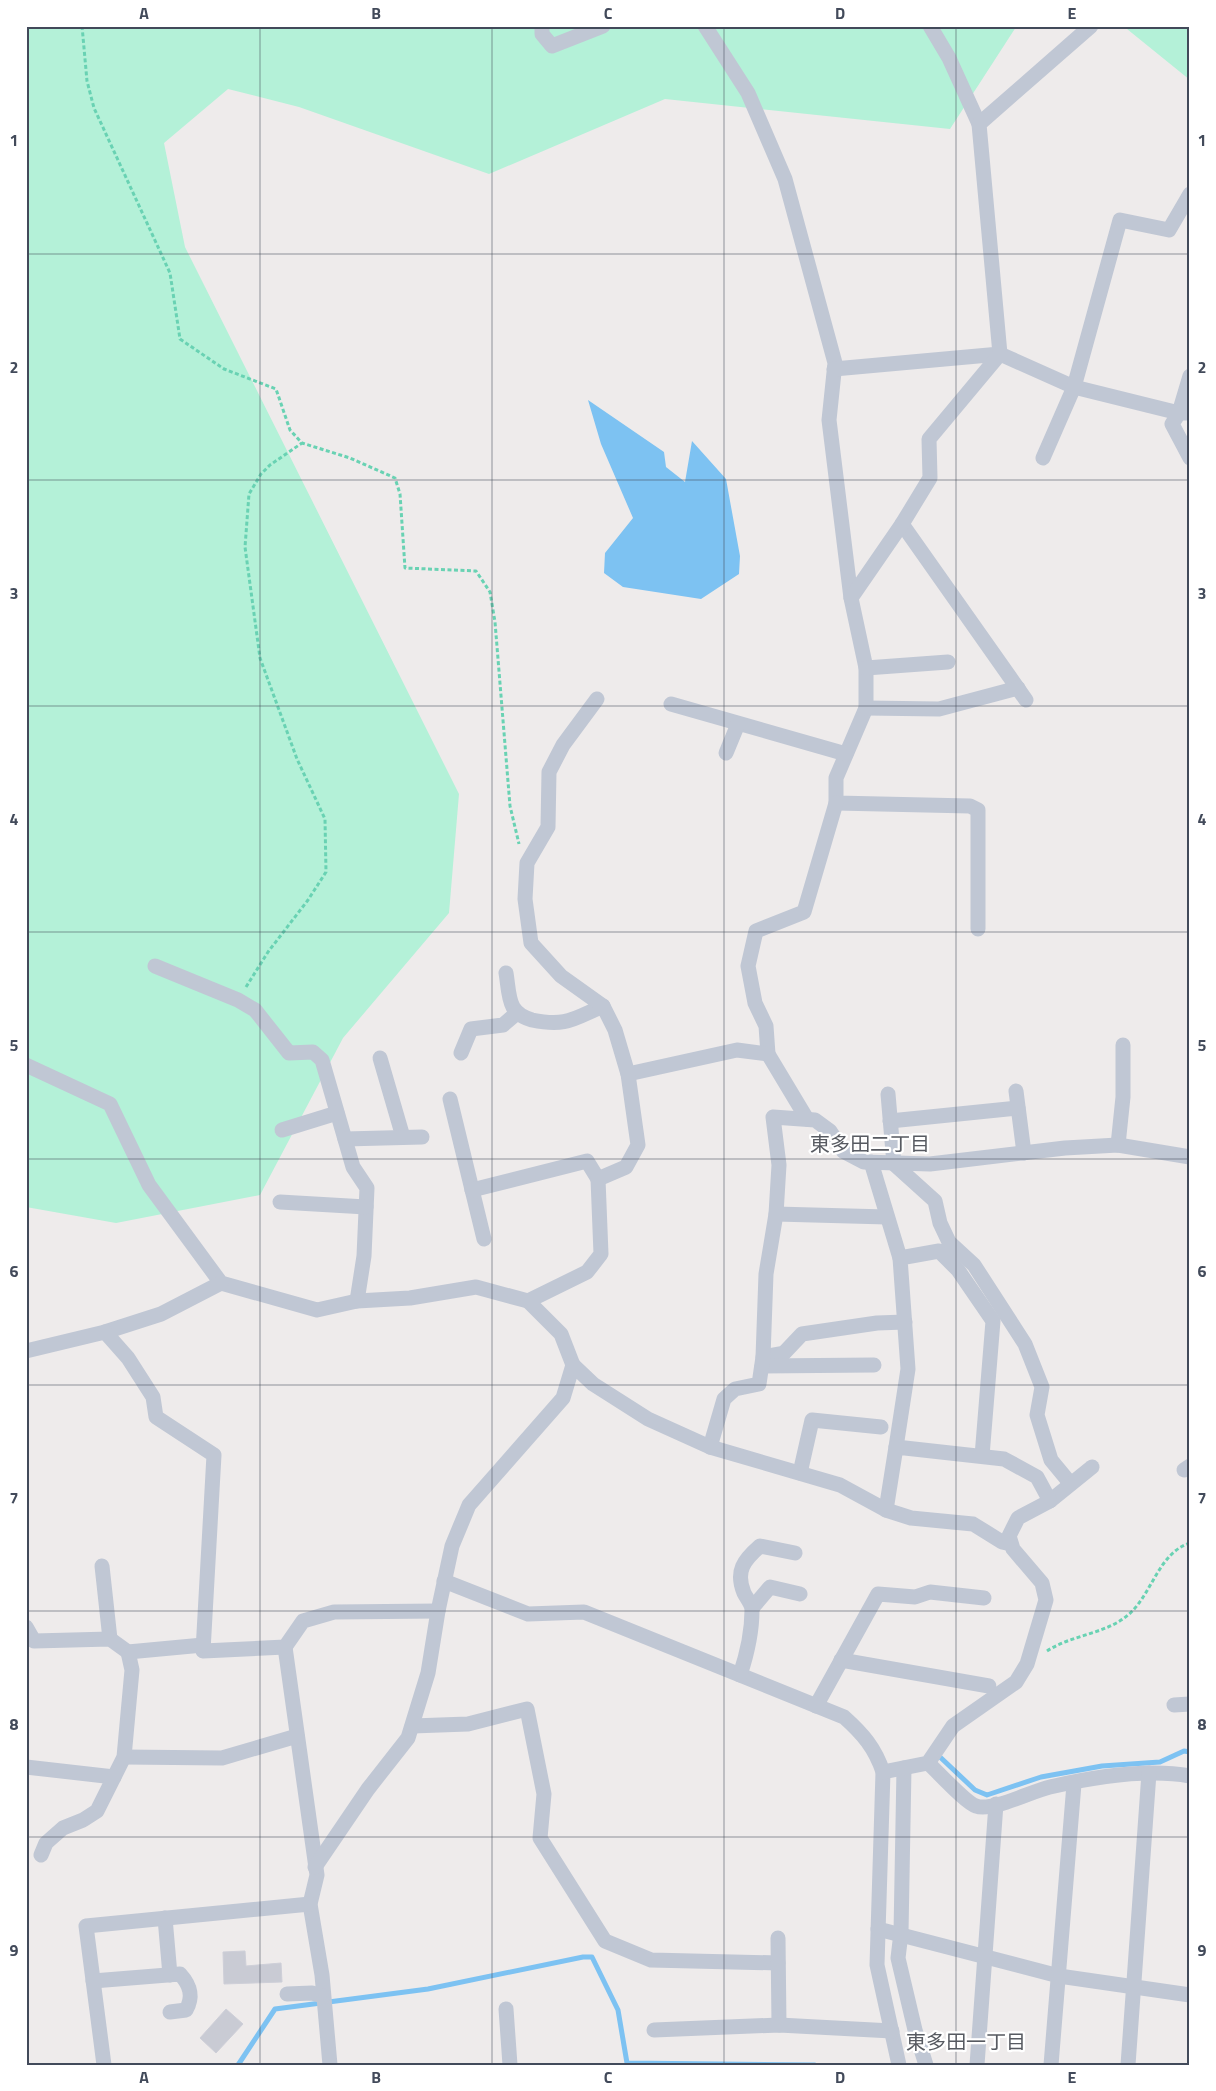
<svg xmlns="http://www.w3.org/2000/svg" width="1216" height="2091" font-family="'Titillium Web','Noto Sans JP',sans-serif">
<style>
.green{fill:#b4f1d8}
.water{fill:#7dc2f2}
.lines{fill:none;stroke-linecap:round;stroke-linejoin:round}
.stream{stroke:#7dc2f2;stroke-width:5}
.building{fill:#c9cbd4;stroke:#cecfd8}
.path{stroke:#69d2b3;stroke-width:3;stroke-dasharray:4 2.5;stroke-linecap:butt}
.street{stroke:#c0c7d4;stroke-width:15}
.grid{fill:none;stroke:#424a5a;stroke-width:1;stroke-opacity:0.55}
.labels{text-anchor:middle;stroke-width:4.5;stroke-linejoin:round;paint-order:stroke}
.neighbourhood-label{font-size:20px;fill:#575a61;stroke:#fff}
.neatline{fill:none;stroke:#424a5a;stroke-width:2}
.grid-label{font-size:16px;text-anchor:middle;font-weight:bold;fill:#424a5a}
</style>
<rect width="100%" height="100%" fill="#eeebeb"/>
<!-- green -->
<path class="green" d="M26 26H1190V80L1127 29 1016 27 950 129 665 99 489 174 299 107 228 89 164 143 185 247 459 794 449 913 343 1038 260 1195 116 1223 26 1207Z"/>
<!-- water -->
<path class="water" d="M588 400 664 452 666 467 685 482 692 441 726 479 740 556 739 574 701 599 623 587 604 573 605 553 633 518 601 444Z"/>
<g class="lines">
<!-- stream -->
<g class="stream">
<path d="M940 1757 975 1790 987 1795 1041 1777 1102 1766 1160 1762 1184 1751 1190 1752"/>
<path d="M238 2065 275 2009 428 1989 583 1957H592L618 2010 627 2063 815 2065"/>
</g>
</g>
<!-- building -->
<g class="building">
<path d="M245 1951 246 1966 281 1963 282 1982 224 1984 223 1952Z"/>
<path d="M226 2009 243 2024 216 2053 200 2038Z"/>
</g>
<g class="lines">
<!-- path -->
<g class="path">
<path d="M82 26 87 81 94 108 170 273 180 339 224 369 276 389 290 430 302 443 350 458 395 478 400 494 405 568 476 571 490 592 495 622 510 806 519 844"/>
<path d="M246 987 268 952 308 900 326 872 325 819 297 759 260 658 245 547 249 494 261 474 270 465 302 443"/>
<path d="M1047 1651C1071 1635 1106 1634 1128 1615 1152 1595 1158 1553 1190 1543"/>
</g>
<!-- street -->
<g class="street">
<path d="M542 26V34L552 46 603 26"/>
<path d="M705 26 748 93 785 179 835 363 829 420 851 598 866 668V708L836 778V803L970 806 978 810V929"/>
<path d="M930 26 949 58 979 124"/>
<path d="M834 369 1000 354 1074 387 1179 413H1190"/>
<path d="M1190 376 1179 413 1172 424 1190 458"/>
<path d="M1043 458 1074 387 1120 220 1169 230 1190 194"/>
<path d="M902 524 1026 700"/>
<path d="M851 598 902 524 930 478 929 439 1000 354 979 124 1091 26"/>
<path d="M866 668 948 662"/>
<path d="M671 704 846 754"/>
<path d="M866 708 939 709 1018 688"/>
<path d="M726 753 738 724"/>
<path d="M155 966 238 1000 255 1010 289 1053 313 1052 322 1060 353 1167 367 1188 364 1256 357 1301"/>
<path d="M506 973C508 984 508 998 513 1007 517 1014 525 1018 532 1020 566 1027 573 1019 603 1006"/>
<path d="M461 1053 471 1029 503 1025 517 1013"/>
<path d="M768 1054 766 1026 755 1003 748 966 756 931 804 912 836 803"/>
<path d="M380 1058 403 1137"/>
<path d="M26 1065 110 1104 149 1185 221 1283 317 1310 357 1301 410 1298 476 1287 528 1301"/>
<path d="M628 1074 737 1050 768 1054 807 1119"/>
<path d="M1016 1091 1024 1153"/>
<path d="M888 1094 894 1164 935 1201 940 1223 949 1242 974 1265 1025 1344 1042 1387 1037 1415 1051 1460 1070 1483"/>
<path d="M450 1099 484 1239"/>
<path d="M890 1121 1018 1108"/>
<path d="M282 1130 337 1113"/>
<path d="M345 1139 422 1137"/>
<path d="M1118 1145 1123 1097V1045"/>
<path d="M871 1162 900 1258"/>
<path d="M472 1190 587 1161 598 1179"/>
<path d="M280 1202 366 1207"/>
<path d="M776 1214 887 1217"/>
<path d="M105 1332 161 1314 221 1283"/>
<path d="M26 1351 105 1332 128 1358 153 1397 156 1417 214 1455 203 1651 285 1647 303 1621 334 1612 438 1611"/>
<path d="M763 1357 784 1353 802 1334 877 1323 905 1322"/>
<path d="M573 1365 561 1334 528 1301 587 1272 601 1254 598 1179 626 1167 638 1145 628 1074 615 1030 603 1006 561 976 531 943 525 899 527 863 548 827 549 772 563 745 597 699"/>
<path d="M762 1366 874 1365"/>
<path d="M710 1447 724 1399 735 1389 759 1384 763 1357 766 1274 776 1214 779 1165 773 1117 815 1120 830 1131 843 1151 864 1162 930 1164 1065 1148 1118 1145 1190 1157"/>
<path d="M896 1447 908 1369 900 1258 939 1251 958 1270 993 1321 982 1456"/>
<path d="M1184 1470 1190 1466"/>
<path d="M800 1473 812 1420 881 1427"/>
<path d="M1050 1501 1092 1467"/>
<path d="M886 1510 911 1518 973 1524 1002 1542 1011 1544"/>
<path d="M102 1566 110 1639"/>
<path d="M444 1581 528 1614 584 1612 844 1717C863 1734 875 1748 883 1772L877 1965 899 2065"/>
<path d="M753 1607 770 1587 800 1594"/>
<path d="M26 1627 34 1641 110 1639 128 1652"/>
<path d="M285 1647 317 1875 310 1904 322 1975 330 2065"/>
<path d="M841 1660 989 1686"/>
<path d="M740 1675C747 1654 752 1633 752 1610 752 1604 747 1599 744 1593 735 1571 744 1560 760 1546L795 1553"/>
<path d="M1174 1705 1190 1704"/>
<path d="M816 1706 878 1594 915 1597 930 1592 984 1598"/>
<path d="M412 1726 468 1724 527 1709 544 1794 540 1838 605 1941 651 1960 778 1963"/>
<path d="M124 1757 222 1758 297 1736"/>
<path d="M928 1763C938 1772 966 1803 976 1806 992 1812 1032 1791 1050 1787 1093 1777 1146 1768 1190 1776"/>
<path d="M26 1767 114 1777"/>
<path d="M904 1768 901 1933 898 1958 915 2030 926 2065"/>
<path d="M41 1855 46 1843 63 1828 83 1820 97 1811 124 1757 132 1670 128 1652 203 1645"/>
<path d="M315 1867 368 1789 408 1738 428 1673 438 1611 452 1546 469 1505 563 1398 573 1365 593 1384 648 1419 710 1447 840 1485 886 1510 896 1447 1004 1459 1037 1477 1050 1501 1018 1518 1009 1536 1013 1549 1042 1583 1046 1600 1027 1664 1016 1682 953 1726 928 1763 883 1772"/>
<path d="M165 1918 170 1975"/>
<path d="M878 1929 1059 1976 1190 1995"/>
<path d="M778 1938 779 2025"/>
<path d="M93 1981 180 1974C190 1985 194 1996 186 2010L170 2012"/>
<path d="M287 1994 312 1993 323 1996"/>
<path d="M506 2009 510 2065"/>
<path d="M654 2030 779 2025 892 2031"/>
<path d="M104 2065 86 1926 310 1904"/>
<path d="M977 2065 996 1804"/>
<path d="M1051 2065 1074 1784"/>
<path d="M1128 2065 1149 1773"/>
</g>
</g>
<!-- grid -->
<path class="grid" d="M260 26V2065M492 26V2065M724 26V2065M956 26V2065M26 254H1190M26 480H1190M26 706H1190M26 932H1190M26 1159H1190M26 1385H1190M26 1611H1190M26 1837H1190"/>
<g class="labels">
<!-- neighbourhood labels -->
<g class="neighbourhood-label">
<text x="870" y="1151">東多田二丁目</text>
<text x="966" y="2049">東多田一丁目</text>
</g>
</g>
<!-- border -->
<rect width="1216" height="2091" fill="none" stroke="#ffffff" stroke-width="55"/>
<rect x="28" y="28" width="1160" height="2036" class="neatline"/>
<g class="grid-label">
<text x="144" y="19">A</text>
<text x="376" y="19">B</text>
<text x="608" y="19">C</text>
<text x="840" y="19">D</text>
<text x="1072" y="19">E</text>
<text x="14" y="146">1</text>
<text x="1202" y="146">1</text>
<text x="14" y="373">2</text>
<text x="1202" y="373">2</text>
<text x="14" y="599">3</text>
<text x="1202" y="599">3</text>
<text x="14" y="825">4</text>
<text x="1202" y="825">4</text>
<text x="14" y="1051">5</text>
<text x="1202" y="1051">5</text>
<text x="14" y="1277">6</text>
<text x="1202" y="1277">6</text>
<text x="14" y="1504">7</text>
<text x="1202" y="1504">7</text>
<text x="14" y="1730">8</text>
<text x="1202" y="1730">8</text>
<text x="14" y="1956">9</text>
<text x="1202" y="1956">9</text>
<text x="144" y="2083">A</text>
<text x="376" y="2083">B</text>
<text x="608" y="2083">C</text>
<text x="840" y="2083">D</text>
<text x="1072" y="2083">E</text>
</g>
</svg>
